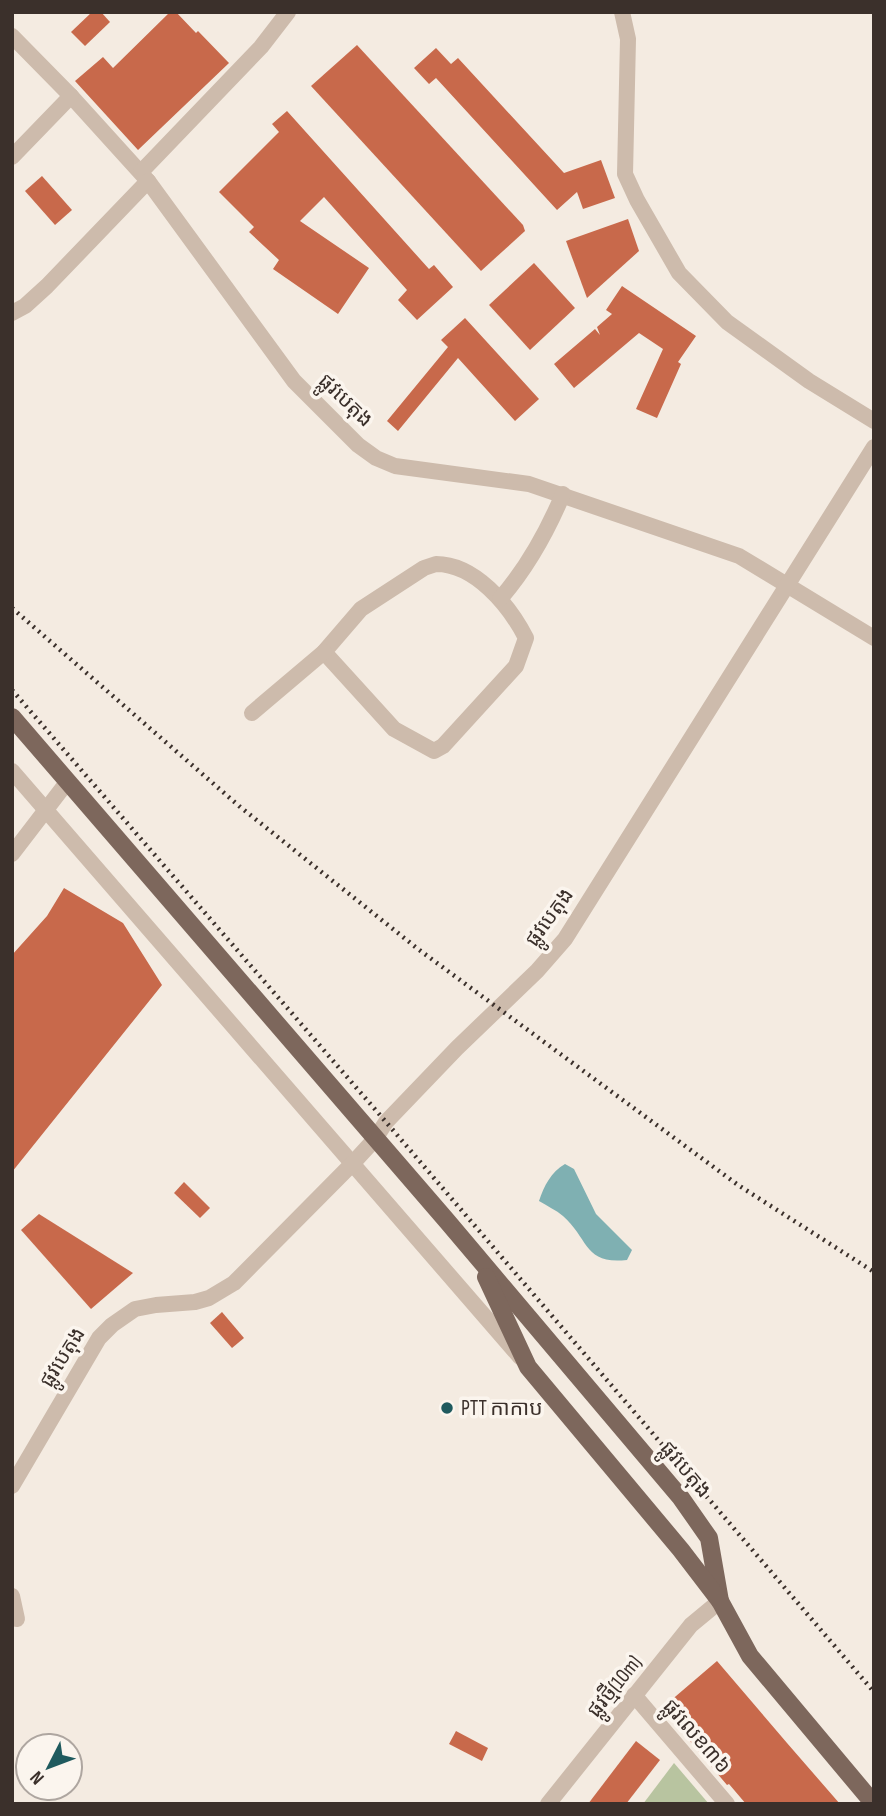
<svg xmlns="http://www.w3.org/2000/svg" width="886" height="1816" font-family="'Sofia Sans Condensed','Noto Sans Khmer',sans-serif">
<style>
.green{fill:#b8c4a0}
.water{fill:#7fb0b2}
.building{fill:#c8694b}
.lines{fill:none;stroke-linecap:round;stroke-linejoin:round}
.minor{stroke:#cdbbac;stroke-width:16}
.major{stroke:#7d675c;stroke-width:18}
.rail{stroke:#3b302b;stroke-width:4.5;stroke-dasharray:2 5;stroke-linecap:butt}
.poi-dot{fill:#1f5a5e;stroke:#fbf5ee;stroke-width:2.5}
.labels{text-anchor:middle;stroke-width:7;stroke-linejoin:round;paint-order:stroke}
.street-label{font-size:21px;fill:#3b302b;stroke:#fbf5ee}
.poi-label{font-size:21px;fill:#3b302b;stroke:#fbf5ee;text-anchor:start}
</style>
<rect width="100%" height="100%" fill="#f4ebe1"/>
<!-- green -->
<path class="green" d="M674 1763 709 1804H643Z"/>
<!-- water -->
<path class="water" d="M565 1164 574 1169 596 1214 632 1250 627 1260C584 1265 589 1239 563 1216 556 1210 547 1206 539 1201 544 1186 551 1172 565 1164Z"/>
<!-- building -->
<g class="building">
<path d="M92 12H101L110 22 85 46 71 32Z"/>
<path d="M170 12H176L196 33 198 31 229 63 138 150 75 81 103 57 113 68Z"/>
<path d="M357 45 523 225 525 231 481 271 311 86Z"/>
<path d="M436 48 451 64 458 58 564 173 601 160 615 198 583 209 577 192 557 210 436 78 429 84 414 68Z"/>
<path d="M287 111 429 269 434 265 453 287 417 320 398 300 407 290 324 197 300 221 369 268 338 314 273 269 279 260 249 232 254 227 219 192 279 132 272 124Z"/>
<path d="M42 176 72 210 55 225 25 191Z"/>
<path d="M628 219 639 251 587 298 566 241Z"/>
<path d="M534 263 575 308 530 350 489 305Z"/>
<path d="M622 286 696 336 678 362 681 364 657 418 636 409 663 349 639 333 574 388 554 364 595 329 600 335 597 327 612 314 606 310Z"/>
<path d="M465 318 539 399 515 421 458 358 398 431 387 421 448 347 441 340Z"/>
<path d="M64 888 123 923 162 985 12 1172V955L47 916Z"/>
<path d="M184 1182 210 1208 200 1218 174 1193Z"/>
<path d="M39 1214 133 1273 91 1309 21 1230Z"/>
<path d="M222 1312 244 1338 232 1348 210 1323Z"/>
<path d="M717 1661 787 1743 840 1804H746L729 1784 727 1785 662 1708Z"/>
<path d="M456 1731 488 1748 482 1761 449 1744Z"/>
<path d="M636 1741 660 1760 626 1804H588Z"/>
</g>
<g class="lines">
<!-- minor -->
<g class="minor">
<path d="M622 12 628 39 625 174 637 200 679 273 727 322 809 381 874 421"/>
<path d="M12 36 71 96 148 181 294 381 358 445 376 458 395 466 529 484 739 556 874 638"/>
<path d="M12 157 71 96"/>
<path d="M141 172 261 47 288 12"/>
<path d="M12 313 25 306 47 286 148 181"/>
<path d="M436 564C475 564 509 605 526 638L516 666 443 746 434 751 394 729 324 652 361 609 424 568Z"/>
<path d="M500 599C527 568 547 532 563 494"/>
<path d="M252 713 324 652"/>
<path d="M12 771 520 1357"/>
<path d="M12 854 68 781"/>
<path d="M12 1486 99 1338 112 1325 135 1309 156 1305 195 1302 209 1298 234 1283 353 1163 375 1139 386 1122 457 1048 537 971 565 939 874 447"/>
<path d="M12 1596 17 1619"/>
<path d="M634 1695 727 1804"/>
<path d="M548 1804 691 1625 720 1601"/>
</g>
<!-- major -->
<g class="major">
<path d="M12 717 447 1221 681 1498 709 1538 720 1601"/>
<path d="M486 1277 528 1367 681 1550 720 1601 750 1656 874 1804"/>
</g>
<!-- rail -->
<g class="rail">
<path d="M12 608 239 806 418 949 738 1185 874 1272"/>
<path d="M12 690 386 1122 874 1692"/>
</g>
</g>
<!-- markers -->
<circle class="poi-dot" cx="447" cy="1408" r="7"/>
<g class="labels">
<!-- street labels -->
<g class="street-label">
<text transform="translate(346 400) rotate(44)" y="7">ផ្លូវបេតុង</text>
<text transform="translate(549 917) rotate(-54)" y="7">ផ្លូវបេតុង</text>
<text transform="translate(62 1357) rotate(-58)" y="7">ផ្លូវបេតុង</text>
<text transform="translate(686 1469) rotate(50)" y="7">ផ្លូវបេតុង</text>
<text transform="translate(614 1686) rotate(-51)" y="7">ផ្លូវថ្មី(10m)</text>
<text transform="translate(697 1736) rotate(49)" y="7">ផ្លូវលេខ៣៦</text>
</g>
<!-- poi labels -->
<g class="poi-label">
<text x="461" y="1415">PTT កាកាប</text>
</g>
</g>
<!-- border -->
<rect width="886" height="1816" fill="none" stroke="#3b302b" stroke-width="28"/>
<!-- north arrow -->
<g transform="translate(49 1767) rotate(228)"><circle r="33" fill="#fbf5ee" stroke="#aea6a0" stroke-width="2"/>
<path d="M0-5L12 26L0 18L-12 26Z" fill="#1f5a5e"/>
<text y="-10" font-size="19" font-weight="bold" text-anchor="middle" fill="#3b302b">N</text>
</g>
</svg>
